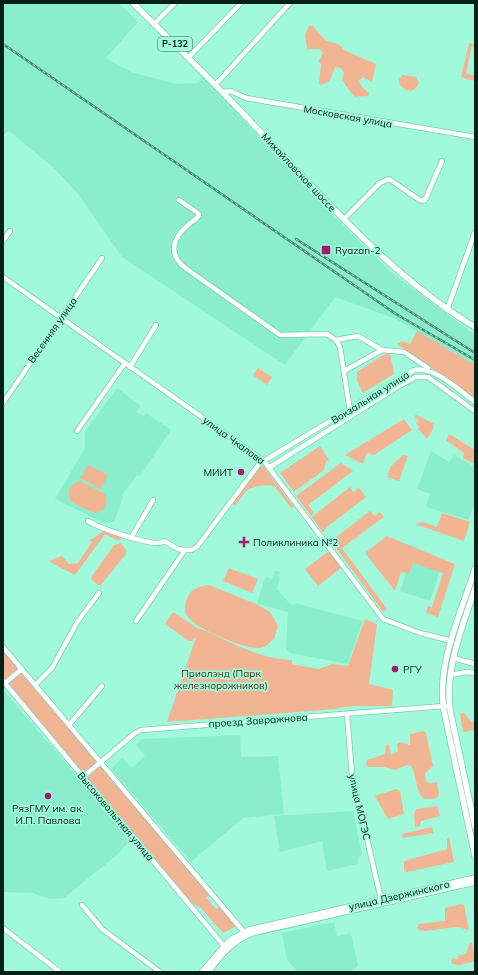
<svg xmlns="http://www.w3.org/2000/svg" width="478" height="975" font-family="Mulish,sans-serif">
<style>
.built{fill:#8aeecc}
.green{fill:#f2b594}
.lines{fill:none;stroke-linecap:round;stroke-linejoin:round}
.minor-casing{stroke:#77cfb1;stroke-width:6}
.major-casing{stroke:#77cfb1;stroke-width:7}
.minor{stroke:#fff;stroke-width:4.5}
.major{stroke:#fff;stroke-width:5.5}
.rail-casing{stroke:#4c8572;stroke-width:2.5}
.rail{stroke:#a0f9da;stroke-width:1;stroke-dasharray:3;stroke-linecap:butt}
.poi-dot{fill:#a11d6c;stroke:#a0f9da;stroke-width:1.5}
.labels{text-anchor:middle;stroke-width:3.5;stroke-linejoin:round;paint-order:stroke}
.shield{fill:#a0f9da;stroke:#336252;stroke-width:1}
.shield-label{font-size:9px;font-weight:bold;fill:#042118}
.street-label{font-size:10px;fill:#042118;stroke:#a0f9da}
.poi-label{font-size:10px;fill:#042118;stroke:#a0f9da;text-anchor:start}
.park-label{font-size:10px;fill:#5b3016;stroke:#a0f9da}
</style>
<rect width="100%" height="100%" fill="#a0f9da"/>
<!-- built -->
<g class="built">
<path d="M3 3H119L138 22 106 58 131 72 177 84 199 83 202 76 222 94V97L327 209 391 272 475 335V365L396 319 335 297 285 365 122 257 78 194 54 168 9 131 3 135Z"/>
<path d="M117 388 141 406 136 412 143 416 146 413 171 430 140 476 137 475 122 495 123 497 114 522 104 523 55 499 85 448V432Z"/>
<path d="M431 451 449 462 454 455 475 467V508H473L468 520 426 507 430 494 417 489Z"/>
<path d="M414 551 443 561 430 601 400 591Z"/>
<path d="M275 571 279 572 278 576 280 577 277 589 292 606 295 603 363 621 348 664 290 653 286 649 288 612 257 604 264 580 266 577 272 579Z"/>
<path d="M3 690 131 839 118 854 64 898 50 899 32 893 3 892Z"/>
<path d="M240 735 241 757 278 756 284 814 243 818 191 862 111 769 122 758 132 768 145 756 136 745 142 739Z"/>
<path d="M353 811 362 855 358 857V864L327 871 322 841 280 852 274 816Z"/>
<path d="M334 922 337 936 351 933 358 966 350 972H298L287 960 282 933Z"/>
</g>
<!-- green -->
<g class="green">
<path d="M309 26H313L325 40 340 45 344 50 376 64 372 82 363 77 359 81 362 87 369 93 368 96 354 97 342 80 344 72 340 68 335 67 330 81 321 85 319 84 321 65 319 61 323 52 319 49H307L305 34Z"/>
<path d="M469 43 475 45V47L472 46 466 73 475 76V81L461 77Z"/>
<path d="M403 75 416 77 419 83 417 87 412 91 406 90 400 85 399 79Z"/>
<path d="M417 331 475 365V398L397 344 402 341 410 344Z"/>
<path d="M390 353 394 374 363 393 357 381V372L383 355Z"/>
<path d="M258 368 272 377 267 385 253 375Z"/>
<path d="M417 415 434 424 433 429 427 439 418 429 419 427 416 423 419 421 414 416Z"/>
<path d="M404 419 412 430 374 455 367 453 363 464 345 455Z"/>
<path d="M449 434 475 450V464L463 458 464 453 446 440Z"/>
<path d="M320 446 329 460 326 462 324 470 294 492 280 473Z"/>
<path d="M403 455 408 456 399 481 387 477 391 466Z"/>
<path d="M341 463 353 471 308 505 314 513 311 516 296 496Z"/>
<path d="M262 464 294 507 291 508 275 487 270 485 257 486 247 490 235 506 232 502Z"/>
<path d="M88 465 108 475 101 489 80 478Z"/>
<path d="M80 481 105 494 107 501 104 509 94 513 71 502C66 492 68 484 80 481Z"/>
<path d="M350 487 353 492 359 488 366 497 327 527 323 533 312 517Z"/>
<path d="M370 511 375 516 380 512 384 517 342 548 387 609 383 612 331 541Z"/>
<path d="M442 513 470 522 464 541 415 524 423 522 437 527Z"/>
<path d="M105 530 123 536 119 541 105 534 75 575 50 562 51 560 62 556 69 564 78 563 92 542 89 540 92 539Z"/>
<path d="M387 536 455 564 438 617 426 613 428 606 432 607 443 573 413 563 409 574 401 572 395 591 365 553Z"/>
<path d="M121 543 126 550V554L101 585H98L91 579 92 576 114 545Z"/>
<path d="M329 551 342 567 318 586 305 569Z"/>
<path d="M229 568 258 579 252 593 223 581Z"/>
<path d="M209 585 256 604 270 612 278 626 274 639C270 642 266 647 261 648 246 650 192 628 186 614 184 608 185 602 188 596 193 588 199 586 209 585Z"/>
<path d="M172 613H175L198 629 199 628C227 640 260 660 292 660V664L319 669 332 664 348 666 365 619 377 624 369 684 393 690 392 706H354L324 710 167 722 196 637 192 641H189L165 624Z"/>
<path d="M3 650 18 669V671L6 680H3Z"/>
<path d="M21 673 95 758 96 763 84 773 80 770 7 683Z"/>
<path d="M464 713 472 722H475V730L463 732 460 714Z"/>
<path d="M424 731 426 733 433 766 425 773 426 781 429 783 437 782 439 793 438 797 433 799H424C414 789 418 776 411 766L407 765 395 770 384 767H369L366 765 367 760 385 754 386 745 389 744 391 755 398 751 397 744 400 742 410 745V734Z"/>
<path d="M100 766 212 896 206 897 216 909 221 907 237 926 223 933 200 907 191 903 88 780V776Z"/>
<path d="M396 789 400 791 404 814 388 819 375 796Z"/>
<path d="M437 806 440 816 421 821 420 826 415 827 414 814 416 809Z"/>
<path d="M432 827 433 833 402 838V834Z"/>
<path d="M449 837 454 862 407 872 404 871V861L447 849V839Z"/>
<path d="M461 904 464 905 469 930 458 927 425 931 417 929 419 924 445 921V908Z"/>
<path d="M470 942 472 943 475 961 460 965 452 964 451 960 454 958 458 960V956L466 954Z"/>
</g>
<g class="lines">
<!-- minor casing -->
<g class="minor-casing">
<g id="minor">
<path d="M154 24 175 3"/>
<path d="M189 57 241 3"/>
<path d="M216 84 290 3"/>
<path d="M223 92 231 91 246 98 475 137"/>
<path d="M179 200 198 213 199 215C196 220 191 222 187 226 172 239 169 254 184 267L280 335 327 334 336 340"/>
<path d="M344 219 380 183 389 179 421 201 425 200 442 161"/>
<path d="M3 241 10 231"/>
<path d="M3 277 264 461 383 619 420 633 452 641"/>
<path d="M447 310 475 232"/>
<path d="M130 367 156 325"/>
<path d="M344 371 382 350 404 352 428 368"/>
<path d="M3 403 102 258"/>
<path d="M350 411 340 347 336 340 358 336 382 350"/>
<path d="M77 431 125 363"/>
<path d="M270 467 399 386 416 377H428L475 411"/>
<path d="M88 521C98 527 155 549 164 541L178 549 185 550"/>
<path d="M131 538 153 500"/>
<path d="M136 621 185 550H191L197 547 259 464 414 370C435 366 458 390 475 402"/>
<path d="M3 647 244 932"/>
<path d="M453 658 475 664"/>
<path d="M450 675 467 672 475 673"/>
<path d="M3 681 224 946"/>
<path d="M5 683 22 669"/>
<path d="M35 685 52 668 78 621 99 593"/>
<path d="M347 714 352 775 381 899"/>
<path d="M69 725 102 686"/>
<path d="M83 777 135 733 141 730 445 706"/>
<path d="M82 905 102 929 160 972"/>
<path d="M3 928 60 972"/>
</g>
</g>
<!-- major casing -->
<g class="major-casing">
<g id="major">
<path d="M133 3C178 48 224 92 267 139 332 207 394 278 475 327"/>
<path d="M475 569C461 613 436 664 444 711L475 856"/>
<path d="M475 588C462 628 445 668 450 710L475 827"/>
<path d="M202 972 230 940 249 930 475 878"/>
<path d="M208 972C221 955 232 941 252 933L475 882"/>
</g>
</g>
<!-- minor -->
<use href="#minor" class="minor"/>
<!-- major -->
<use href="#major" class="major"/>
<!-- rail casing -->
<g class="rail-casing">
<g id="rail">
<path d="M3 44 396 314 475 360"/>
<path d="M296 239 475 353"/>
</g>
</g>
<!-- rail -->
<use href="#rail" class="rail"/>
</g>
<!-- markers -->
<g class="poi-dot">
<rect x="321" y="245" width="10" height="10" rx="2"/>
<circle cx="241" cy="472" r="4"/>
<path d="M242 536h4v4h4v4h-4v4h-4v-4h-4v-4h4z"/>
<circle cx="395" cy="669" r="4"/>
<circle cx="48" cy="796" r="4"/>
</g>
<g class="labels">
<!-- shield labels -->
<rect class="shield" x="158" y="37" width="34" height="14" rx="3"/>
<g class="shield-label">
<text x="175" y="47">Р-132</text>
</g>
<!-- street labels -->
<g class="street-label">
<text transform="translate(348 116) rotate(10)" y="4">Московская улица</text>
<text transform="translate(299 172) rotate(47)" y="4">Михайловское шоссе</text>
<text transform="translate(52 330) rotate(-55)" y="4">Весенняя улица</text>
<text transform="translate(370 397) rotate(-32)" y="4">Вокзальная улица</text>
<text transform="translate(234 440) rotate(36)" y="4">улица Чкалова</text>
<text transform="translate(258 720) rotate(-4)" y="4">проезд Завражнова</text>
<text transform="translate(360 807) rotate(77)" y="4">улица МОГЭС</text>
<text transform="translate(116 816) rotate(50)" y="4">Высоковольтная улица</text>
<text transform="translate(399 895) rotate(-13)" y="4">улица Дзержинского</text>
</g>
<!-- poi labels -->
<g class="poi-label">
<text x="335" y="254">Ryazan-2</text>
<text x="233" y="476" text-anchor="end">МИИТ</text>
<text x="253" y="546">Поликлиника №2</text>
<text x="403" y="673">РГУ</text>
<text x="48" y="812" text-anchor="middle">РязГМУ им. ак.<tspan x="48" dy="12">И.П. Павлова</tspan></text>
</g>
<!-- park labels -->
<g class="park-label">
<text x="221" y="677">Приолэнд (Парк<tspan x="221" dy="12">железнорожников)</tspan></text>
</g>
</g>
<!-- border -->
<rect width="478" height="975" fill="none" stroke="#042118" stroke-width="8"/>
</svg>
